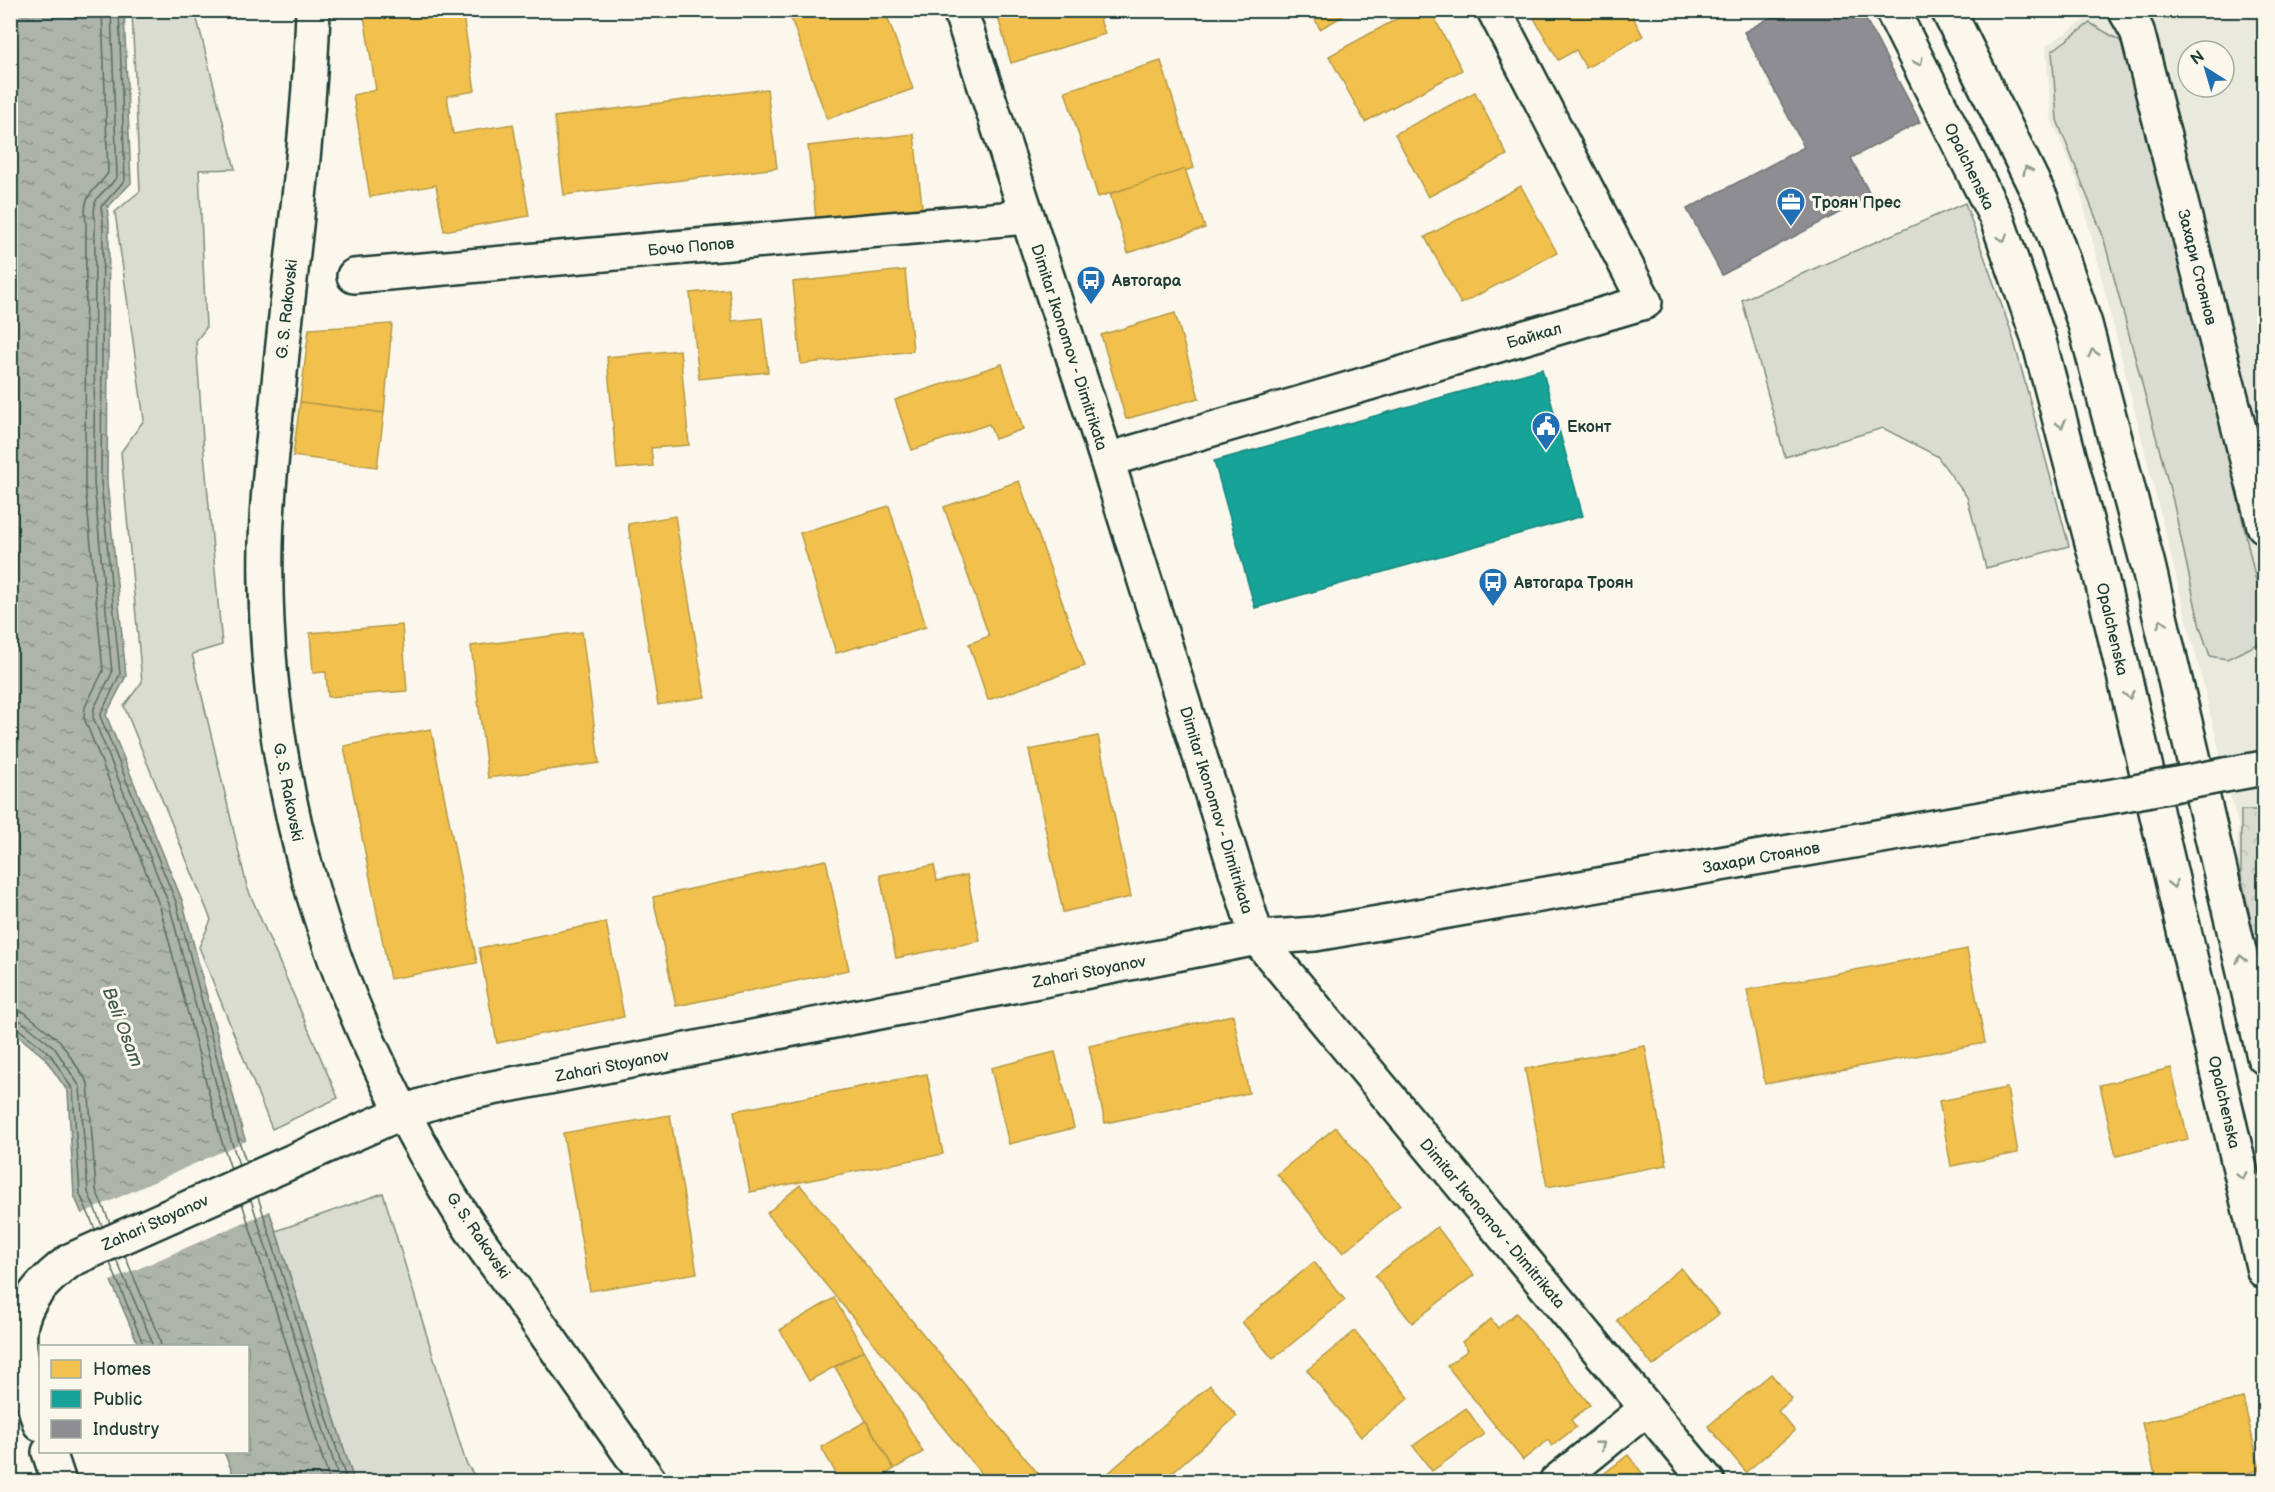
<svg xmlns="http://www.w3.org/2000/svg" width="2275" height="1492" font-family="'Balsamiq Sans',sans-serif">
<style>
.built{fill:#eae9de;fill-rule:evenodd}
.green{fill:#dbdcd1;stroke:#7d8c82;stroke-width:1.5}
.forest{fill:url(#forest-crowns);stroke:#7d8c82;stroke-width:1.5}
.water{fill:url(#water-ripples);stroke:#74847b;stroke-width:1.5}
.pier{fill:#fbf7ec}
.homes{fill:#f2c14e;stroke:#b39946;stroke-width:1.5}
.public{fill:#17a398;stroke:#19847a;stroke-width:1.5}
.industry{fill:#8d8d92;stroke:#6c7576;stroke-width:1.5}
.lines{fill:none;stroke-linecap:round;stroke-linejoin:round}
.shore{stroke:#586d63;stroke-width:1.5}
.minor-casing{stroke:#1f3d34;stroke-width:38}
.tertiary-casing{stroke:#1f3d34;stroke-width:38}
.minor{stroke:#fbf7ec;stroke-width:33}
.tertiary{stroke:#fbf7ec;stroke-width:33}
.minor-bridge-casing{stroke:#1f3d34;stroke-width:38;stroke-linecap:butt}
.minor-bridge{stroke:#fbf7ec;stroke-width:33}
.oneway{stroke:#8d9a90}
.labels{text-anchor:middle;stroke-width:6;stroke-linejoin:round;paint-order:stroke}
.street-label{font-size:16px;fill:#1f3d34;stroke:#fbf7ec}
.poi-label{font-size:16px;font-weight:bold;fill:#1f3d34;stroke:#fbf7ec;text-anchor:start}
.water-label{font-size:18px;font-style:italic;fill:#425b52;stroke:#fbf7ec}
</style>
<defs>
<pattern id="forest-crowns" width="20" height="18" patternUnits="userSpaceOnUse" patternTransform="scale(1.5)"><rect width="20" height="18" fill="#dbdcd1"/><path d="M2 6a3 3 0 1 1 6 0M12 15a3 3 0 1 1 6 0" fill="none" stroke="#bcbeb4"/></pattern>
<pattern id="water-ripples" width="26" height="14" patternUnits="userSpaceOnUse" patternTransform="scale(1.5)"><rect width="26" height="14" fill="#adb4aa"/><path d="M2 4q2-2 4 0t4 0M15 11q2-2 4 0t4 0" fill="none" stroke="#8c948b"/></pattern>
</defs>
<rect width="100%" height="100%" fill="#fbf7ec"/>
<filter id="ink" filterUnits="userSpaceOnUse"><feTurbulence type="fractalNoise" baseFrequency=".0167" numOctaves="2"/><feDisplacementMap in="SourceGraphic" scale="12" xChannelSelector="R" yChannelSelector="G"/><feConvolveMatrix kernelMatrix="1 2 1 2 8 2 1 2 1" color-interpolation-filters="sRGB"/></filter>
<g filter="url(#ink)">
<!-- built -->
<path class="built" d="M2099 11H2264V618L2168 180 2057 120 2103 236 2173 501 2200 627 2228 659 2264 641V810H2242L2264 982V1000L2236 875 2238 825 2078 183 2051 119 2046 46ZM2188 51H2224V87H2188Z"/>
<!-- green -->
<g class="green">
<path d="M132 11H195L235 169 199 170 206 328 196 341 204 453 222 645 192 654 247 887 338 1098 272 1129 199 947 211 920 124 706 142 682 121 452 144 420 115 212 140 191Z"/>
<path d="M2090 23 2124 43 2168 180 2264 618V641L2227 659 2210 656 2200 627 2173 501 2103 236 2057 120 2052 51Z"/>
<path d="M1965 203 2012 334 2069 546 1986 568 1967 497 1937 456 1883 428 1785 457 1742 300Z"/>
<path d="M383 1193 466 1463 478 1481H354L276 1231Z"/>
</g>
<!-- forest -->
<path class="forest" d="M2241 810H2264V982L2241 875Z"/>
<!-- water -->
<path class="water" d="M10 11H124L131 183 107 208 109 221 107 482 126 676 106 715 182 900 243 1133 276 1231 354 1481H236L224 1452H248V1346H139L74 1195 68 1092 45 1058 11 1030Z"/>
<!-- pier -->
<path class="pier" d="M248 1140 272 1210 108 1282 79 1215Z"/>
<!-- homes -->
<g class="homes">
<path d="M382 10H462L475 91 447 96 453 134 513 124 529 216 444 231 436 185 370 197 353 95 376 90 364 16 382 12Z"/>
<path d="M788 10H885L913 89 827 119Z"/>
<path d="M996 10H1097L1105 34 1011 63Z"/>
<path d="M1310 10H1354L1320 29Z"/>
<path d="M1413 10H1430L1462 70 1365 122 1329 56Z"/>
<path d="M1629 10 1643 36 1586 68 1576 50 1558 60 1530 11Z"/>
<path d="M1161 61 1194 168 1098 197 1065 91Z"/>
<path d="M767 89 777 168 564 195 554 117Z"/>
<path d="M1475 92 1507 155 1428 197 1395 134Z"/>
<path d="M914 134 923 215 817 227 808 146Z"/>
<path d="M1185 169 1205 228 1128 253 1110 194Z"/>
<path d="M1521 186 1557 253 1461 304 1425 237Z"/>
<path d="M905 270 913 351 801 364 793 282Z"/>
<path d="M729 289 732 321 762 318 768 372 699 379 690 293Z"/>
<path d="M1175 313 1199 398 1126 419 1101 335Z"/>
<path d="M392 324 384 413 300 402 309 329Z"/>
<path d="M680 350 689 445 651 448 653 466 617 469 607 357Z"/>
<path d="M1002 364 1023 429 995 439 989 424 912 450 895 400Z"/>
<path d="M300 402 384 413 377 467 293 456Z"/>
<path d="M1019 481 1085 666 988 700 969 644 989 636 944 507Z"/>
<path d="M889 506 926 627 836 653 800 533Z"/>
<path d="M675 516 705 697 658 705 628 524Z"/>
<path d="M402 625 407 691 328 697 326 672 313 673 310 633Z"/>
<path d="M582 632 599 763 488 778 471 646Z"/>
<path d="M431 729 477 963 390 979 344 746Z"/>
<path d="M1098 736 1131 897 1063 912 1029 750Z"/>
<path d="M826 860 849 970 676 1006 653 897Z"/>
<path d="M934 865 937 881 967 875 980 941 896 958 880 875Z"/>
<path d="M606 922 624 1017 497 1043 479 948Z"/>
<path d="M1967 949 1985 1043 1765 1084 1747 990Z"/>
<path d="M1233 1015 1249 1093 1105 1123 1089 1046Z"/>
<path d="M1645 1046 1667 1165 1547 1187 1525 1069Z"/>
<path d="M1055 1052 1074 1128 1009 1144 991 1068Z"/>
<path d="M2171 1068 2188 1139 2116 1156 2100 1085Z"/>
<path d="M927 1074 943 1154 750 1192 734 1111Z"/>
<path d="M2007 1088 2018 1153 1951 1166 1939 1101Z"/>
<path d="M670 1115 697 1273 590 1291 563 1133Z"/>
<path d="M1336 1127 1400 1205 1343 1253 1277 1174Z"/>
<path d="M800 1185 1045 1482H988L767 1213Z"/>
<path d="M1437 1227 1474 1275 1412 1323 1375 1276Z"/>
<path d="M1314 1262 1345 1300 1273 1359 1242 1322Z"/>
<path d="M1681 1268 1719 1314 1653 1366 1617 1320Z"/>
<path d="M834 1298 864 1350 809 1381 780 1330Z"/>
<path d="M1516 1313 1590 1405 1571 1420 1576 1427 1552 1446 1548 1440 1523 1460 1447 1366 1468 1350 1462 1342 1491 1319 1498 1328Z"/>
<path d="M1355 1331 1409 1398 1361 1437 1307 1370Z"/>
<path d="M864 1350 923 1452 894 1469 835 1367Z"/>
<path d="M1771 1374 1792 1399 1778 1411 1795 1431 1746 1472 1708 1426Z"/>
<path d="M1210 1385 1237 1416 1161 1482H1098Z"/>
<path d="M2243 1398 2260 1470 2213 1482H2157L2142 1423Z"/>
<path d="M1466 1408 1484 1434 1432 1471 1413 1446Z"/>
<path d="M866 1421 894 1469 873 1482H841L821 1447Z"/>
<path d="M1628 1455 1649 1482H1593Z"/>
</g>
<!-- public -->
<path class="public" d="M1542 369 1583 516 1255 608 1214 461Z"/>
<!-- industry -->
<path class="industry" d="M1784 10H1861L1920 122 1851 158 1871 196 1722 275 1687 209 1804 147 1744 32Z"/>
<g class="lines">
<!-- shore -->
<g class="shore">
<path d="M102 10 108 173C93 194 82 193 86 222L85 483 103 671 85 707 84 718 160 907 221 1139 231 1169"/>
<path d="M111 10 117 177C102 197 91 193 95 222L94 483 112 673 94 708 93 717 169 904 230 1137 239 1165"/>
<path d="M119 10 125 180 101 207 103 221 101 482 120 674 100 716 176 902 237 1135 246 1162"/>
<path d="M10 1009 24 1012 60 1041 88 1083 96 1190 110 1223"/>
<path d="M10 1018 21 1021 54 1047 80 1087 88 1192 102 1226"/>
<path d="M10 1025 16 1027 50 1054 73 1090 80 1194 95 1229"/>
<path d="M258 1197 347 1482"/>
<path d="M251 1200 340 1482"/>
<path d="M242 1203 330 1482"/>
<path d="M125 1256 159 1337 161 1346"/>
<path d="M116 1259 151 1339 152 1346"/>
<path d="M110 1263 144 1346"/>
</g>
<!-- minor casing -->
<g class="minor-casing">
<g id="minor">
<path d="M313 10C309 142 289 273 277 404 272 450 267 498 266 545 261 790 333 1011 463 1217 483 1248 506 1277 527 1307 568 1365 609 1423 650 1482"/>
<path d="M960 10 1107 460 1257 938 1315 934 2119 795"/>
<path d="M2125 10 2137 31 2264 526"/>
<path d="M354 276 1027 217"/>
<path d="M1107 460 1645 302 1494 10"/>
<path d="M2225 775 2264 768"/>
<path d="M1556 1482 1646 1409"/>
</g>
</g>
<!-- tertiary casing -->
<g class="tertiary-casing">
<g id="tertiary">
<path d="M1892 10 1997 219 2038 337 2101 577 2264 1271"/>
<path d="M1948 10 2042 201 2085 324 2148 565 2264 1057"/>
<path d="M40 1424C16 1347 0 1312 71 1260L403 1112 452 1096 1257 938 1708 1482"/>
<path d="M49 1452 59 1482"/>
</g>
</g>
<!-- minor -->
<use href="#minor" class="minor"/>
<!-- tertiary -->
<use href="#tertiary" class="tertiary"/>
<!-- minor-bridge casing -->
<g class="minor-bridge-casing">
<path id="minor-bridge" d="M2119 795 2225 775"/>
</g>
<!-- minor-bridge -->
<use href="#minor-bridge" class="minor-bridge"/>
</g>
<!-- one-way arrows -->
<defs><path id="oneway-chevron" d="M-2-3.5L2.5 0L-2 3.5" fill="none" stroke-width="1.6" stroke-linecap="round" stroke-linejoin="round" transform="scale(1.5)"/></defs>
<g class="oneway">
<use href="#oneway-chevron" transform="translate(1919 62) rotate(63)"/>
<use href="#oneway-chevron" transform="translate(2027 170) rotate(-116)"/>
<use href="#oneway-chevron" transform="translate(2003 238) rotate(70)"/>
<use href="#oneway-chevron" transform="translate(2093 353) rotate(-105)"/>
<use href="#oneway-chevron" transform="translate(2061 424) rotate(75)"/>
<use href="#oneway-chevron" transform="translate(2162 623) rotate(-103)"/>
<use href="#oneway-chevron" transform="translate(2129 695) rotate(77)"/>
<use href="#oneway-chevron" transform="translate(2173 884) rotate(77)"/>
<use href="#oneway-chevron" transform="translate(2241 959) rotate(-103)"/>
<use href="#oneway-chevron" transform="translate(2242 1176) rotate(77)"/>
<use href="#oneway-chevron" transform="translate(1601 1445) rotate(-39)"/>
</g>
</g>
<!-- icons -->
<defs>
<g id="office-pin" transform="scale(1.5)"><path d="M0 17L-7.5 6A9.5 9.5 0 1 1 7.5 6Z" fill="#1f6fb2" stroke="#fbf7ec"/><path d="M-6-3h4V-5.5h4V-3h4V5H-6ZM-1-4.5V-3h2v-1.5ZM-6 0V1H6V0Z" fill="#fff"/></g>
<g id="bus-pin" transform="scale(1.5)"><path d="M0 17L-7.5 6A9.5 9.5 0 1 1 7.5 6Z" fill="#1f6fb2" stroke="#fbf7ec"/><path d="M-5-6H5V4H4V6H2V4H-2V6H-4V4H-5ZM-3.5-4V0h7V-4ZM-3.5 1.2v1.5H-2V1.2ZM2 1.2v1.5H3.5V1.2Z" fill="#fff"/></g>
<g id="civic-pin" transform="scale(1.5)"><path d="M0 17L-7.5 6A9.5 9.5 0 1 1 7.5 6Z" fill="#1f6fb2" stroke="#fbf7ec"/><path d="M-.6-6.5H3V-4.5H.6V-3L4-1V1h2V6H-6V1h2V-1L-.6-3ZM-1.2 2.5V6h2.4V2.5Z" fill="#fff"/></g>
</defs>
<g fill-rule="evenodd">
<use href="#office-pin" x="1791" y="202"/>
<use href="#bus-pin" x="1091" y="280"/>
<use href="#civic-pin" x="1546" y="426"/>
<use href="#bus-pin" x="1493" y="582"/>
</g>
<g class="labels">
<!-- street labels -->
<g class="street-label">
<text transform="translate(1970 166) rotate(64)" y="6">Opalchenska</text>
<text transform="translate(691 246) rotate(-5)" y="6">Бочо Попов</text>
<text transform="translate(2198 267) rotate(76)" y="6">Захари Стоянов</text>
<text transform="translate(286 309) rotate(-84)" y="6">G. S. Rakovski</text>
<text transform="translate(1534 335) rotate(-16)" y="6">Байкал</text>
<text transform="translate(1070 347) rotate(72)" y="6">Dimitar Ikonomov - Dimitrikata</text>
<text transform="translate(2113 629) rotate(77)" y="6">Opalchenska</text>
<text transform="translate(289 792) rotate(79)" y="6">G. S. Rakovski</text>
<text transform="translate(1217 810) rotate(73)" y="6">Dimitar Ikonomov - Dimitrikata</text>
<text transform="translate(1761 857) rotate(-10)" y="6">Захари Стоянов</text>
<text transform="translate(1089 971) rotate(-11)" y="6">Zahari Stoyanov</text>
<text transform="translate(612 1065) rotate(-11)" y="6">Zahari Stoyanov</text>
<text transform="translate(2225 1102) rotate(77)" y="6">Opalchenska</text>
<text transform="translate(155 1222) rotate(-24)" y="6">Zahari Stoyanov</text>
<text transform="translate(1493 1223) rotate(50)" y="6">Dimitar Ikonomov - Dimitrikata</text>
<text transform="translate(479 1235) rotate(56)" y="6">G. S. Rakovski</text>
</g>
<!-- poi labels -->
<g class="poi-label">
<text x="1812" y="208">Троян Прес</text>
<text x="1112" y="286">Автогара</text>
<text x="1567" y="432">Еконт</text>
<text x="1514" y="588">Автогара Троян</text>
</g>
<!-- water labels -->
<g class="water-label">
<text transform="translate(123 1027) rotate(69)" y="6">Beli Osam</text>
</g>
</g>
<!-- margin -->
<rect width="2275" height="1492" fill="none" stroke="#fbf7ec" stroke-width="36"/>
<rect x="18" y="18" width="2239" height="1456" fill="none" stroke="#1f3d34" stroke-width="2" filter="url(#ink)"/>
<!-- legend -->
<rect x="39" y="1345" width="210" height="108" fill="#fbf7ec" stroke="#a3ada2" stroke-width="1.5"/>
<rect x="51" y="1360" width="30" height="18" fill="#f2c14e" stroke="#a3ada2" stroke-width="1.5"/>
<text x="93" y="1375" font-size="18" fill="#1f3d34">Homes</text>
<rect x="51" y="1390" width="30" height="18" fill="#17a398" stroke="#a3ada2" stroke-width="1.5"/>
<text x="93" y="1405" font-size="18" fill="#1f3d34">Public</text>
<rect x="51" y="1420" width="30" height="18" fill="#8d8d92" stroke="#a3ada2" stroke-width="1.5"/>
<text x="93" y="1435" font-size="18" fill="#1f3d34">Industry</text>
<!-- north arrow -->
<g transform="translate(2206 69) rotate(323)"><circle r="28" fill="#fbf7ec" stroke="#a3ada2" stroke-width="1.5"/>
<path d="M0-4.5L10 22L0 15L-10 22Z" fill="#1f6fb2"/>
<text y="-9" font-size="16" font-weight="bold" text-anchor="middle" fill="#1f3d34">N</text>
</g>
</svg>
